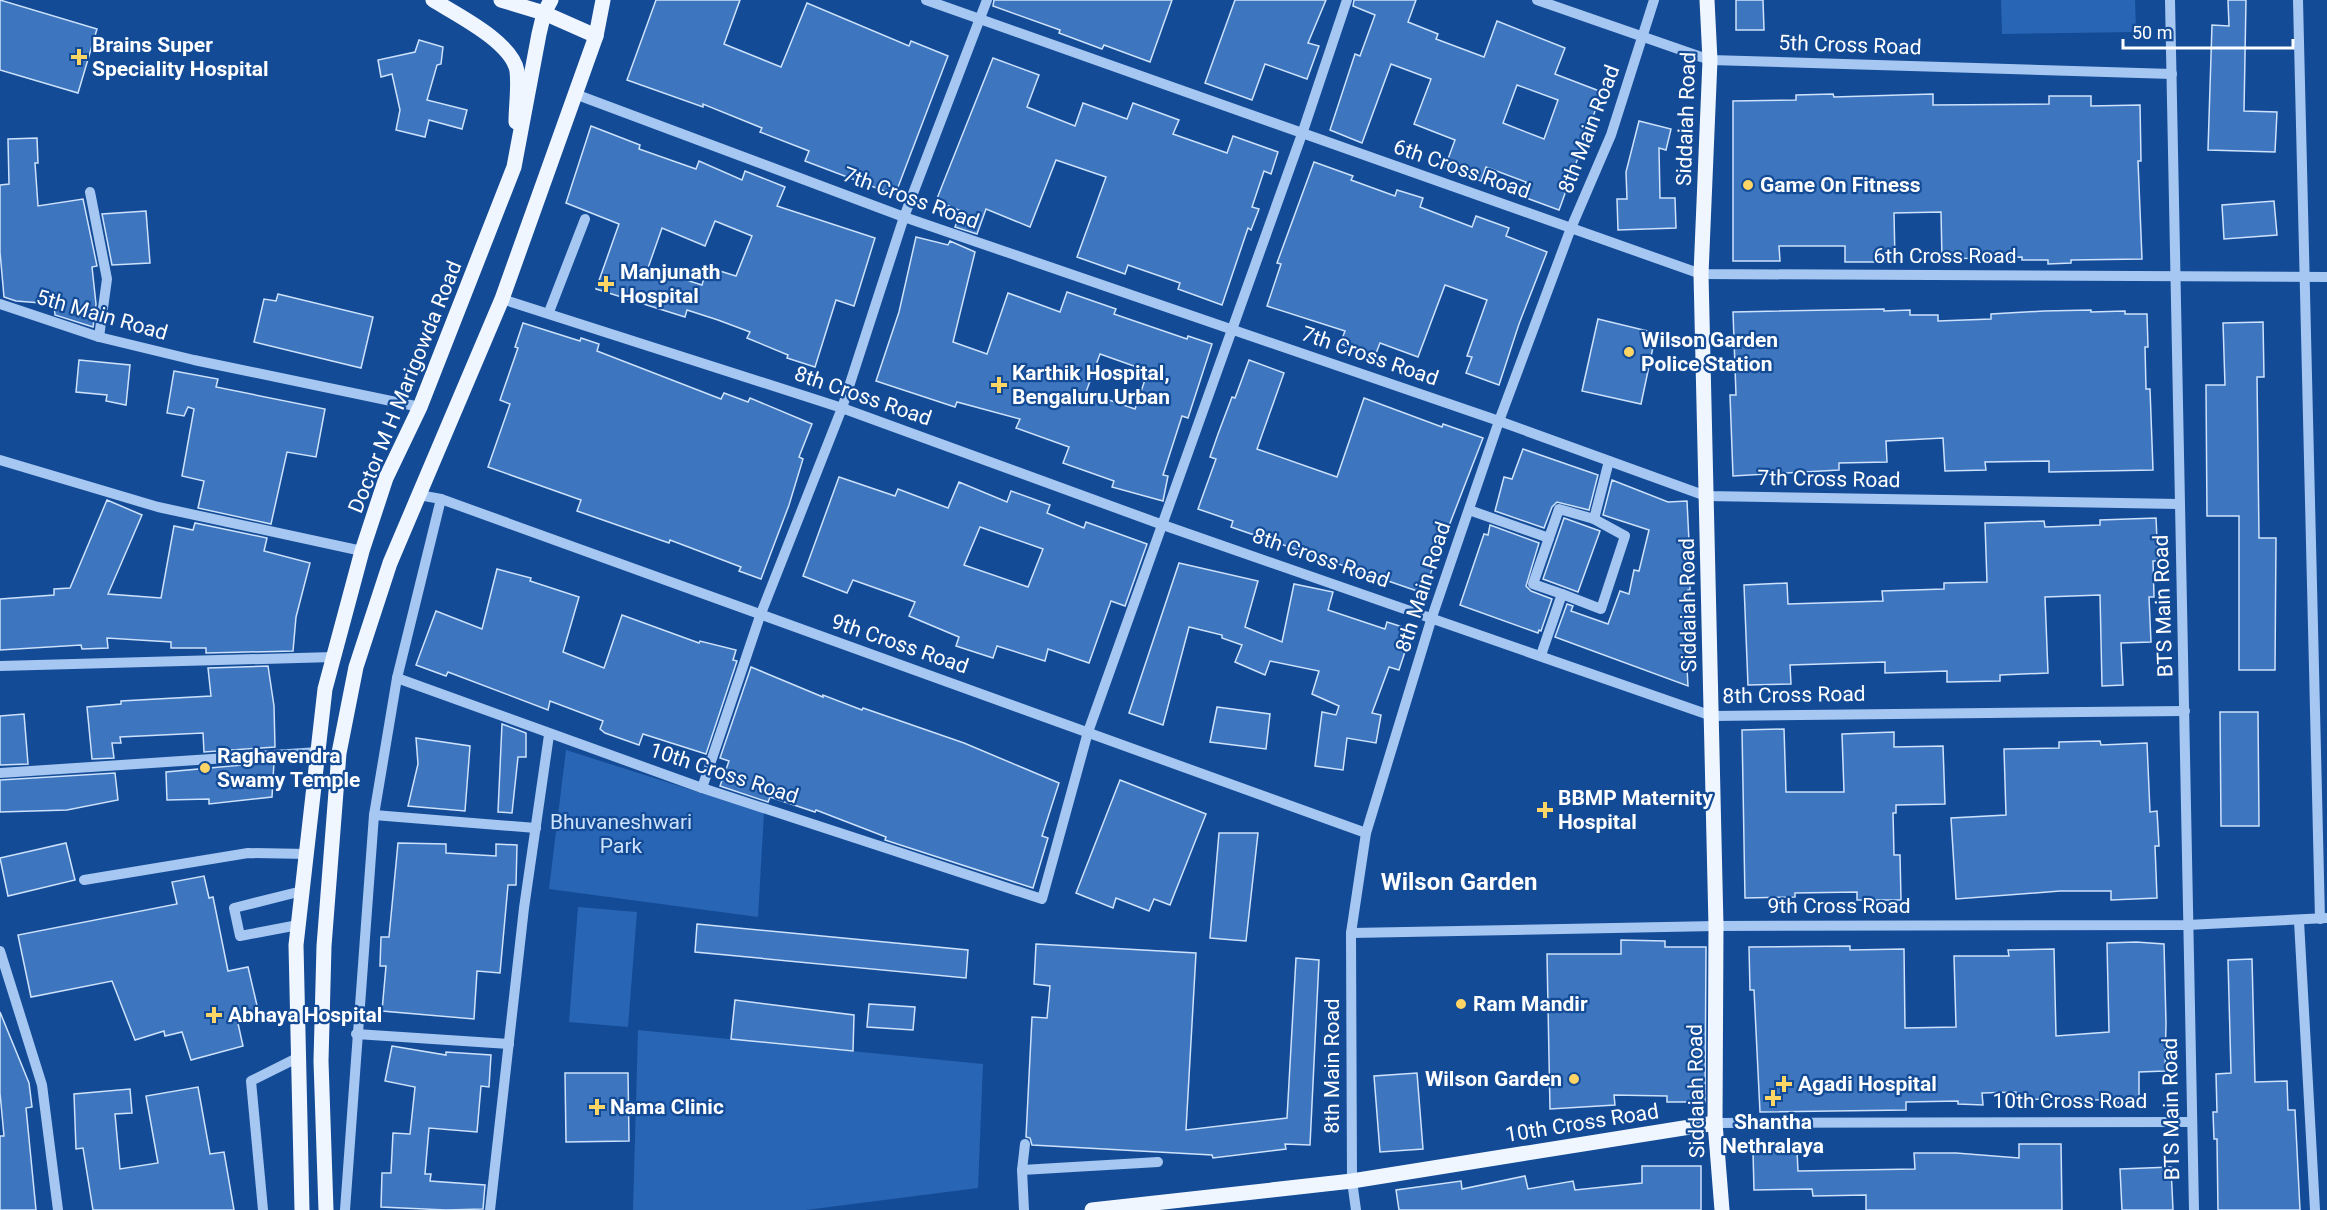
<svg xmlns="http://www.w3.org/2000/svg" width="2327" height="1210" font-family="Roboto,sans-serif">
<style>
.green{fill:#2865b5}
.building{fill:#3d75be;stroke:#cde2fc;stroke-width:1.5;fill-rule:evenodd}
.lines{fill:none;stroke-linecap:round;stroke-linejoin:round}
.minor{stroke:#a5c7f2;stroke-width:10}
.major{stroke:#f0f6ff;stroke-width:15}
.poi-dot{fill:#ffd566;stroke:#144b96;stroke-width:2}
.labels{text-anchor:middle;stroke-width:4.5;stroke-linejoin:round;paint-order:stroke}
.poi-label{font-size:21px;font-weight:bold;fill:#fff;stroke:#144b96;text-anchor:start}
.street-label{font-size:21px;fill:#fff;stroke:#144b96}
.park-label{font-size:21px;fill:#cde2fc;stroke:#144b96}
.quarter-label{font-size:24px;font-weight:bold;fill:#fff;stroke:#144b96}
</style>
<rect width="100%" height="100%" fill="#144b96"/>
<!-- green -->
<g class="green">
<path d="M2001 0H2135L2136 32 2002 34Z"/>
<path d="M566 750 764 813 758 917 549 889Z"/>
<path d="M578 907 637 912 628 1027 569 1022Z"/>
<path d="M638 1030 983 1064 978 1188 806 1210H633Z"/>
</g>
<!-- building -->
<g class="building">
<path d="M0 0 97 29 78 93 0 70Z"/>
<path d="M656 0H740L724 44 781 67 807 3 909 46 911 41 948 56 895 195 805 161 809 151 760 132 762 128 703 104V107L627 80Z"/>
<path d="M994 0H1172L1150 62 1104 45 1102 49 1059 33 1060 30 993 6Z"/>
<path d="M1235 0H1326L1308 43 1319 46 1307 79 1265 64 1252 100 1205 83Z"/>
<path d="M1354 0H1416L1408 22 1438 34 1436 39 1484 57 1497 21 1565 48 1555 74 1602 92 1559 210 1521 196 1526 182 1486 167 1481 181 1445 167 1455 140 1414 124 1431 79 1391 64 1362 143 1330 130 1355 54 1360 56 1375 15 1353 6ZM1517 85 1558 100 1544 139 1503 123Z"/>
<path d="M1736 0H1763L1764 30H1736Z"/>
<path d="M2228 0H2246L2244 111 2277 112 2275 152 2208 150 2212 25 2229 26Z"/>
<path d="M419 40 443 47 441 64 437 65 427 100 467 110 462 129 429 120 425 137 396 130 400 110 392 74 381 77 378 60 415 52Z"/>
<path d="M993 58 1039 75 1027 107 1075 126 1083 103 1127 119 1133 103 1179 120 1173 134 1227 153 1233 136 1278 152 1271 174 1264 171 1252 207 1259 209 1251 230 1248 228 1222 305 1178 289 1180 283 1128 265 1125 274 1077 257 1106 177 1056 160 1030 227 986 209 977 234 955 227 961 211 936 201Z"/>
<path d="M1833 94 1834 97 1933 94V105L2049 104V96H2091V106L2140 105 2141 161H2138L2142 259 2071 260V263L2048 264V260H2022V257L1942 259 1941 212 1894 213 1895 262H1845V246H1779L1780 261H1733V101L1796 100V95Z"/>
<path d="M1639 121 1671 129 1666 150 1659 148 1660 198H1675L1676 228 1618 230 1617 199H1627L1626 172Z"/>
<path d="M591 126 640 145 639 149 696 169 699 161 742 180 745 171 785 187 777 206 875 238 854 306 836 300 815 367 787 358 788 355 747 338 750 332 718 320 687 310 685 317 596 289 619 224 566 203ZM715 221 752 236 736 276 707 267 702 285 648 268 662 228 705 246Z"/>
<path d="M37 138 38 163H35L38 206 83 199 97 266 92 267 96 304 93 327 55 315 54 304 16 301 4 297 0 252V185L9 184 8 139Z"/>
<path d="M1314 162 1353 176 1351 180 1395 196 1397 190 1423 198 1420 207 1472 227 1476 216 1509 228 1506 236 1547 252 1519 324 1499 385 1466 373 1472 357 1467 356 1487 300 1445 285 1418 357 1380 343 1375 356 1340 344 1345 331 1267 306 1281 264 1277 263Z"/>
<path d="M2274 201 2277 235 2224 239 2222 205Z"/>
<path d="M146 211 150 263 112 265 102 214Z"/>
<path d="M916 237 948 245 950 241 975 252 953 342 987 354 1008 293 1060 312 1067 292 1116 309 1114 314 1187 339 1188 336 1212 344 1188 418 1182 416 1163 475 1168 476 1163 501 1112 487 1114 481 1063 463 1069 447 1016 428 1020 419 957 402 955 407 876 381 899 312ZM1100 354 1148 371 1135 409 1086 392Z"/>
<path d="M278 294 373 317 361 368 254 342 264 299 276 301Z"/>
<path d="M1884 309V311L1910 310V315H1938V321L1991 319V314L2044 311 2091 310V312L2125 311V314H2147L2148 347H2145L2146 389H2150L2153 470 2049 472V461L1985 462 1986 470 1945 471 1943 438 1886 441 1887 462 1839 463V470L1733 476 1730 395H1736L1733 312Z"/>
<path d="M1598 319 1656 333 1641 404 1582 391Z"/>
<path d="M2263 322 2264 377H2257L2259 538H2276L2275 670H2239V516H2207L2206 385H2225L2223 323Z"/>
<path d="M523 323 580 341 581 338 599 344 597 351 721 399 724 393 748 402 750 398 812 424 799 457 803 459 789 505 761 579 739 571 741 567 670 540 669 543 577 511 581 500 488 467 510 404 500 400 518 348 515 347Z"/>
<path d="M79 360 130 365 126 405 106 401 107 395 76 392Z"/>
<path d="M1249 360 1284 373 1257 449 1337 477 1364 398 1442 427 1443 424 1483 438 1423 593 1231 527 1233 521 1198 509 1216 459 1210 457 1218 434 1232 397 1235 398Z"/>
<path d="M174 371 218 379 216 387 325 409 316 457 287 452 271 524 198 508 204 481 182 476 194 409 188 407 184 416 167 413Z"/>
<path d="M1523 449 1598 475 1589 510 1557 502 1552 507 1544 528 1495 511 1504 477 1512 479Z"/>
<path d="M839 477 895 496 898 489 948 508 959 482 1007 502 1011 491 1050 505 1047 513 1084 528 1086 522 1147 544 1125 606 1111 601 1089 663 1048 649 1045 661 997 646 993 658 956 646 959 637 909 616 915 602 853 580 847 593 803 576ZM980 527 1043 549 1028 587 964 565Z"/>
<path d="M1612 480 1668 502 1687 501 1690 562V590H1688L1692 653 1686 651 1688 686 1555 637 1567 604 1573 606 1571 611 1608 624 1620 591 1629 594 1634 570 1639 571 1649 530 1603 515Z"/>
<path d="M107 500 142 515 108 594 161 598 174 526 193 530 195 523 267 538 264 551 310 563 296 617 293 651 206 653V648H171V642L107 638 108 648 82 649 81 645 0 650V599L54 595V589L70 588Z"/>
<path d="M1564 518 1600 531 1578 592 1543 579Z"/>
<path d="M2156 518 2158 561H2153L2154 597H2149L2151 642 2121 643 2123 685 2102 686 2100 595 2045 597 2048 673 2000 675V681L1947 682V671L1885 673V662L1790 665 1791 684 1748 685 1744 585 1787 583 1788 604 1883 601 1882 591 1944 589V583L1987 582 1985 523 2044 521 2045 527 2100 525V520Z"/>
<path d="M1490 525 1539 543 1526 586 1531 591 1552 599 1541 631 1539 630 1538 633 1460 605 1484 534 1488 535Z"/>
<path d="M1179 563 1258 581 1245 627 1282 642 1294 584 1333 592 1328 610 1385 629 1387 622 1412 630 1399 670 1389 667 1372 713 1381 715 1376 743 1347 738 1343 770 1315 766 1322 712 1336 715 1339 706 1312 694 1319 671 1270 661 1265 675 1235 662 1242 645 1222 638V635L1189 627 1163 725 1129 713Z"/>
<path d="M497 569 531 578 530 581 579 597 563 652 604 668 622 615 699 643 700 641 736 650 733 660 737 661 706 754 643 734 639 745 605 733 600 729 603 721 550 701 548 710 448 672 446 676 416 665 436 611 482 629Z"/>
<path d="M268 666 274 706 275 747 204 752 203 733 120 737 121 743H112L114 758 92 759 87 707 121 704V701L211 696 208 668Z"/>
<path d="M751 667 823 697V695L862 710 863 708 964 743 1059 783 1042 836 1048 838 1033 888 885 840 886 837 816 810 815 812 770 797 768 802 720 786 729 761 720 758Z"/>
<path d="M1217 707 1270 714 1266 749 1210 742Z"/>
<path d="M2220 712H2258L2259 826H2221Z"/>
<path d="M24 714 28 764 0 765V716Z"/>
<path d="M502 724 526 733V757H518L512 813 498 812Z"/>
<path d="M1784 729 1786 792H1844L1842 734 1894 732V747L1943 746 1945 804 1896 805V813H1893L1894 855H1900L1901 900H1857V892L1795 893V897L1745 898 1742 730Z"/>
<path d="M416 738 470 746 465 811 408 806 418 764Z"/>
<path d="M2100 741 2101 745 2147 743 2150 812 2157 811 2159 846H2155L2157 898 2111 900V891H2060L1956 899 1951 818 2006 815 2004 749 2059 748V742Z"/>
<path d="M274 762 272 797 209 804V799L167 800 166 772Z"/>
<path d="M115 773 118 800 67 810 0 812V780Z"/>
<path d="M1120 780 1206 814 1170 905 1154 899 1149 911 1116 898 1113 908 1076 893Z"/>
<path d="M1219 833H1258L1246 941 1210 938Z"/>
<path d="M66 843 75 880 8 896 0 858Z"/>
<path d="M398 843 446 844V853L496 856V844L517 845 516 885H508L500 973 477 971 474 1019 382 1011 386 966H380L381 937H389Z"/>
<path d="M204 876 209 898 213 897 228 971 248 967 259 1014 237 1019 243 1046 191 1060 182 1032 165 1036 164 1031 135 1040 112 981 31 997 18 935 177 904 172 882Z"/>
<path d="M697 924 968 950 966 978 695 952Z"/>
<path d="M1621 940 1665 941V947H1706L1705 1102H1667V1096L1614 1095 1615 1105 1550 1109 1547 954H1621Z"/>
<path d="M2136 942 2164 944 2166 1023 2165 1071 2139 1072V1103H2116V1099L2072 1101V1098L2016 1100V1092L1982 1093 1983 1105 1958 1104V1101L1906 1102V1110L1760 1112 1754 990H1750L1749 947 1850 946V950L1904 949 1905 1028 1956 1027 1954 956H2009L2008 950 2054 949 2056 1036 2109 1032 2107 943Z"/>
<path d="M1036 944 1196 953 1186 1130 1287 1118 1296 958 1319 960 1310 1145 1285 1144 1286 1149 1213 1158 1212 1155 1032 1145 1030 1138 1026 1137 1032 1017 1047 1018 1050 986 1034 984Z"/>
<path d="M2252 959 2255 1082 2287 1081 2288 1110H2295L2300 1210H2218L2217 1139H2214L2213 1112H2217L2216 1074 2231 1073 2228 960Z"/>
<path d="M735 1000 854 1015 853 1051 731 1039Z"/>
<path d="M869 1004 915 1007 913 1030 867 1027Z"/>
<path d="M0 1012 29 1083 32 1107 26 1108 36 1210H0V1136H4L0 1093Z"/>
<path d="M392 1046 446 1055V1052L491 1055 489 1087 481 1086 477 1132 429 1128 425 1174H431L430 1181 485 1185 483 1209 446 1210 381 1207 382 1173H391L393 1133 410 1134 415 1087 385 1081Z"/>
<path d="M565 1073H628L629 1141 566 1142Z"/>
<path d="M1417 1073 1423 1149 1380 1152 1374 1076Z"/>
<path d="M198 1087 210 1154 224 1152 234 1210H93L83 1148 76 1149 74 1094 130 1089 132 1113 115 1114 120 1169 158 1163 146 1096Z"/>
<path d="M2019 1144H2061L2062 1210H1866V1195L1813 1196 1812 1189 1754 1190 1753 1152 1797 1151 1798 1171 1915 1169 1914 1153H1956L2019 1158Z"/>
<path d="M1642 1166H1701V1210H1399L1396 1190 1461 1181 1462 1189 1525 1176 1528 1189 1573 1181 1575 1190 1642 1183Z"/>
<path d="M2171 1167 2173 1210H2122L2120 1169Z"/>
</g>
<g class="lines">
<!-- minor -->
<g class="minor">
<path d="M926 0 1701 274 2327 277"/>
<path d="M1537 0 1710 60 2172 74"/>
<path d="M2170 0 2194 1210"/>
<path d="M2298 0 2320 919"/>
<path d="M575 94 904 217 1499 421 1706 496 2179 504"/>
<path d="M90 192 107 279 99 337"/>
<path d="M502 299 842 408 1163 525 1712 716 2185 711"/>
<path d="M0 304 99 337 194 360 420 407"/>
<path d="M549 312 585 219"/>
<path d="M0 460 158 507 362 551"/>
<path d="M419 495 441 499 1366 833"/>
<path d="M1469 510 1549 538 1559 509 1594 519 1609 461"/>
<path d="M1562 594 1601 609 1625 536 1594 519"/>
<path d="M1541 655 1562 594 1533 584 1549 538"/>
<path d="M0 666 334 657"/>
<path d="M397 678 702 788 1042 899 1088 732 1302 134 1347 0"/>
<path d="M0 773 318 752"/>
<path d="M702 788 760 616 842 408 904 217 987 0"/>
<path d="M374 815 536 828"/>
<path d="M84 880 248 853 308 854"/>
<path d="M2299 921 2315 1210"/>
<path d="M298 925 240 936 234 908 302 891"/>
<path d="M1351 933 1716 926 2187 925 2327 918"/>
<path d="M0 951 42 1085 58 1210"/>
<path d="M356 1034 509 1044"/>
<path d="M1715 1123 2190 1122"/>
<path d="M1022 1170 1158 1162"/>
<path d="M263 1210 251 1081 301 1056"/>
<path d="M345 1210 374 815 397 678 441 499"/>
<path d="M490 1210 524 908 549 735"/>
<path d="M1024 1210 1022 1170 1025 1144"/>
<path d="M1356 1210 1352 1181 1351 933 1366 833 1432 617 1499 421 1571 228 1611 135 1654 0"/>
</g>
<!-- major -->
<g class="major">
<path d="M433 0C457 15 512 42 517 71 519 87 516 106 516 122"/>
<path d="M501 0 544 13 596 36"/>
<path d="M1707 0 1710 60 1701 274 1716 926 1715 1123 1722 1210"/>
<path d="M302 1210 296 945 325 689 362 551 386 478 420 407 514 167 539 34 544 13 551 0"/>
<path d="M326 1210 321 1061 324 946 339 753 356 667 390 563 502 299 596 36 603 0"/>
<path d="M1092 1210 1352 1181 1715 1123"/>
</g>
</g>
<!-- markers -->
<g class="poi-dot">
<path d="M76 48h6v6h6v6h-6v6h-6v-6h-6v-6h6z"/>
<circle cx="1748" cy="185" r="6"/>
<path d="M603 275h6v6h6v6h-6v6h-6v-6h-6v-6h6z"/>
<circle cx="1629" cy="352" r="6"/>
<path d="M996 376h6v6h6v6h-6v6h-6v-6h-6v-6h6z"/>
<circle cx="205" cy="768" r="6"/>
<path d="M1542 801h6v6h6v6h-6v6h-6v-6h-6v-6h6z"/>
<circle cx="1461" cy="1004" r="6"/>
<path d="M211 1006h6v6h6v6h-6v6h-6v-6h-6v-6h6z"/>
<circle cx="1574" cy="1079" r="6"/>
<path d="M1781 1075h6v6h6v6h-6v6h-6v-6h-6v-6h6z"/>
<path d="M1770 1089h6v6h6v6h-6v6h-6v-6h-6v-6h6z"/>
<path d="M594 1098h6v6h6v6h-6v6h-6v-6h-6v-6h6z"/>
</g>
<g class="labels">
<!-- poi labels -->
<g class="poi-label">
<text x="92" y="52">Brains Super<tspan x="92" dy="24">Speciality Hospital</tspan></text>
<text x="1760" y="192">Game On Fitness</text>
<text x="620" y="279">Manjunath<tspan x="620" dy="24">Hospital</tspan></text>
<text x="1641" y="347">Wilson Garden<tspan x="1641" dy="24">Police Station</tspan></text>
<text x="1012" y="380">Karthik Hospital,<tspan x="1012" dy="24">Bengaluru Urban</tspan></text>
<text x="217" y="763">Raghavendra<tspan x="217" dy="24">Swamy Temple</tspan></text>
<text x="1558" y="805">BBMP Maternity<tspan x="1558" dy="24">Hospital</tspan></text>
<text x="1473" y="1011">Ram Mandir</text>
<text x="228" y="1022">Abhaya Hospital</text>
<text x="1562" y="1086" text-anchor="end">Wilson Garden</text>
<text x="1798" y="1091">Agadi Hospital</text>
<text x="610" y="1114">Nama Clinic</text>
<text x="1773" y="1129" text-anchor="middle">Shantha<tspan x="1773" dy="24">Nethralaya</tspan></text>
</g>
<!-- street labels -->
<g class="street-label">
<text transform="translate(1850 45) rotate(2)" y="7">5th Cross Road</text>
<text transform="translate(1686 119) rotate(-88)" y="7">Siddaiah Road</text>
<text transform="translate(1589 129) rotate(-69)" y="7">8th Main Road</text>
<text transform="translate(1462 169) rotate(19)" y="7">6th Cross Road</text>
<text transform="translate(911 198) rotate(20)" y="7">7th Cross Road</text>
<text x="1945" y="263">6th Cross Road</text>
<text transform="translate(102 315) rotate(16)" y="7">5th Main Road</text>
<text transform="translate(1370 356) rotate(19)" y="7">7th Cross Road</text>
<text transform="translate(405 387) rotate(-68)" y="7">Doctor M H Marigowda Road</text>
<text transform="translate(863 396) rotate(19)" y="7">8th Cross Road</text>
<text transform="translate(1829 479) rotate(1)" y="7">7th Cross Road</text>
<text transform="translate(1321 558) rotate(19)" y="7">8th Cross Road</text>
<text transform="translate(1423 587) rotate(-72)" y="7">8th Main Road</text>
<text transform="translate(1688 605) rotate(-91)" y="7">Siddaiah Road</text>
<text transform="translate(2163 606) rotate(-92)" y="7">BTS Main Road</text>
<text transform="translate(900 644) rotate(19)" y="7">9th Cross Road</text>
<text transform="translate(1794 695) rotate(-1)" y="7">8th Cross Road</text>
<text transform="translate(724 773) rotate(18)" y="7">10th Cross Road</text>
<text x="1839" y="913">9th Cross Road</text>
<text transform="translate(1332 1066) rotate(-90)" y="7">8th Main Road</text>
<text transform="translate(1696 1091) rotate(-91)" y="7">Siddaiah Road</text>
<text x="2070" y="1108">10th Cross Road</text>
<text transform="translate(2171 1109) rotate(-91)" y="7">BTS Main Road</text>
<text transform="translate(1582 1123) rotate(-9)" y="7">10th Cross Road</text>
</g>
<!-- park labels -->
<g class="park-label">
<text x="621" y="829">Bhuvaneshwari<tspan x="621" dy="24">Park</tspan></text>
</g>
<!-- quarter labels -->
<g class="quarter-label">
<text x="1459" y="890">Wilson Garden</text>
</g>
</g>
<!-- scale -->
<path d="M2123 39v9h170v-9" fill="none" stroke="#ffffff" stroke-width="3"/>
<text x="2132" y="39" font-size="18" fill="#ffffff" stroke="#144b96" stroke-width="4.5" paint-order="stroke">50 m</text>
</svg>
